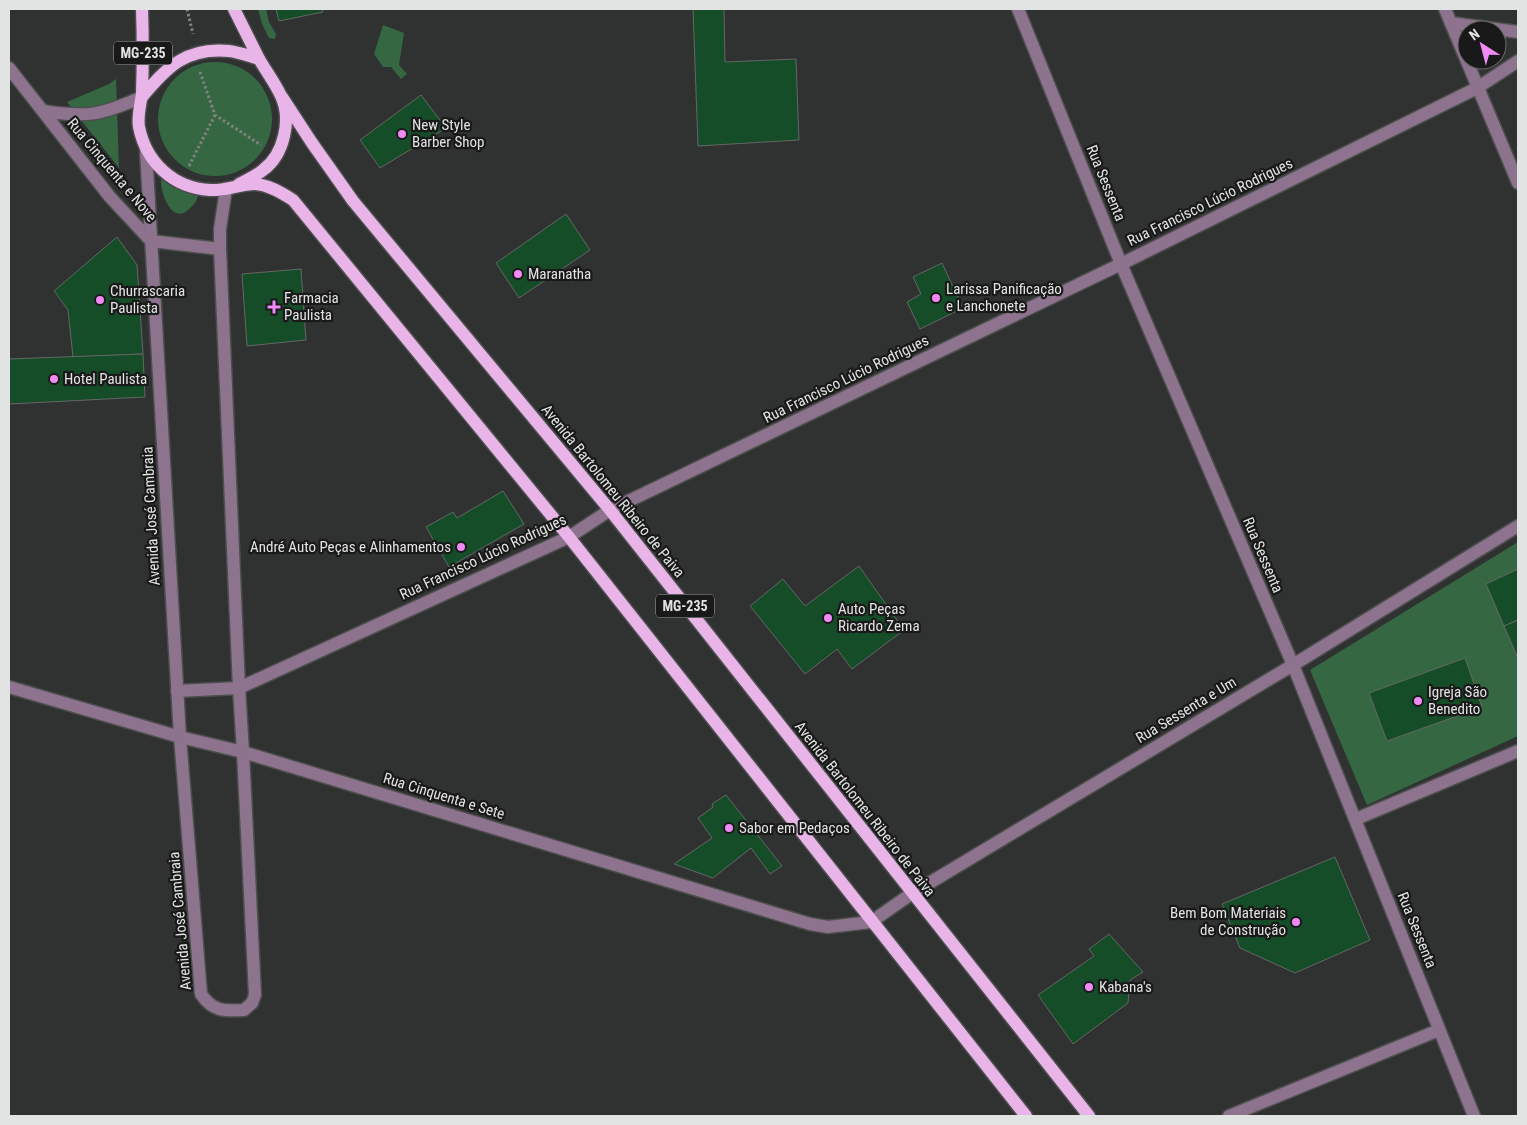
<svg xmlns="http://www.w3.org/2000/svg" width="1527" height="1125" font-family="'Roboto Condensed',sans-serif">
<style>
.green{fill:#356842}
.building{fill:#154d28;stroke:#656765}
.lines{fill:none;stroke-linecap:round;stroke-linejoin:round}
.minor-casing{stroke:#4c4e4d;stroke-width:15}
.major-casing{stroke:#4c4e4d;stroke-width:15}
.path{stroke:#808281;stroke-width:3;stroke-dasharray:2.5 2.5;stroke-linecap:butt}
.minor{stroke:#8d738d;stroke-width:12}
.major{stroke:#e9b5e9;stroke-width:12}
.poi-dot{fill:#f18af4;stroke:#181918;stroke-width:2}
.labels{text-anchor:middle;stroke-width:4.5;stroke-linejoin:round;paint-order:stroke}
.shield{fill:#181918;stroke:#a5a7a6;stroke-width:1}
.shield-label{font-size:14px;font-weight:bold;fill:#e2e4e3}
.poi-label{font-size:15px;fill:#e2e4e3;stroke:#181918;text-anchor:start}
.street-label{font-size:15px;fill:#e2e4e3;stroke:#181918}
</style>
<rect width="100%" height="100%" fill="#2f3230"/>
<!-- green -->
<g class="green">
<path d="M258 9H266L269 22 276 34 275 39 269 38 262 24Z"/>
<path d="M383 25 404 33 399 65 407 74 401 79 391 67H383L374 54Z"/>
<circle cx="215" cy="119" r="57"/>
<path d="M116 79 119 168 67 102 109 84Z"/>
<path d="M161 179 174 188 198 195C197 200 195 204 190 208 173 227 160 194 161 179Z"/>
<path d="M1518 542V736L1367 805 1310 670Z"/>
</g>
<!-- building -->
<g class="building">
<path d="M276 9H322L323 12 279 21Z"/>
<path d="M693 9H724L725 62 796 59 799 140 698 146Z"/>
<path d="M421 95 446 128 380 168 360 140Z"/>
<path d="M566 214 590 250 519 298 496 263Z"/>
<path d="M117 237 137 265 143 354 73 357 68 310 54 291Z"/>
<path d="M942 263 963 308 920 329 907 302 921 294 913 277Z"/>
<path d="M301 269 306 340 247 346 242 274Z"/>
<path d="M143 354 145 397 9 404V359Z"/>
<path d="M503 491 524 524 449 567 426 527 453 512 457 518Z"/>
<path d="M859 566 904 630 852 669 837 649 805 674 750 606 783 579 805 606Z"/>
<path d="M1518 569V620L1504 626 1486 584Z"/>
<path d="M1518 620V658L1504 626Z"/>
<path d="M1465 658 1482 707 1387 741 1369 693Z"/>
<path d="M726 795 782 866 770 874 751 848 713 878 674 864 712 838 698 818 713 807 712 804Z"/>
<path d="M1335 857 1370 940 1295 973 1240 948 1222 904Z"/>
<path d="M1109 934 1143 972 1130 980 1128 1003 1073 1044 1038 995 1094 956 1089 949Z"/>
</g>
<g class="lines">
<!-- minor casing -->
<g class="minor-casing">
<g id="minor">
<path d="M1018 9 1121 264 1293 665 1474 1116"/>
<path d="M1445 9 1518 183"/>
<path d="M1451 23 1518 32"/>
<path d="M9 68 110 197 151 241 220 249"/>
<path d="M43 111C88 118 101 115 142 97"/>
<path d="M146 151 180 737 201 994C213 1012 225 1011 244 1010L252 1003 255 995 243 752 239 688 220 249V229L226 189"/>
<path d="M9 687 180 737 243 752 810 924 828 927 871 922 911 894 1293 665 1518 526"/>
<path d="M177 691 239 688 569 537 610 510 1121 264 1477 88 1518 61"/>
<path d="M1356 819 1518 751"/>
<path d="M1229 1116 1439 1030"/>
</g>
</g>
<!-- major casing -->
<g class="major-casing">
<g id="major">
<path d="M142 9C143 37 143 64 142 93 141 103 137 116 139 127 146 162 173 188 210 190 225 191 240 184 255 184 269 185 282 193 293 200L569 537 1026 1116"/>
<path d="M234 9 259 59"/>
<path d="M142 97C167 67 186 47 229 51 239 52 249 56 259 59 266 71 275 83 281 96 292 119 284 155 263 170 256 176 247 180 239 184"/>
<path d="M282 97 312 143 353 201 610 510 1089 1116"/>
</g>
</g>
<!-- path -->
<g class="path">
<path d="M187 9 193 34"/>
<path d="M200 72 215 115 261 145"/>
<path d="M189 166 215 115"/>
</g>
<!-- minor -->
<use href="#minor" class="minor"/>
<!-- major -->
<use href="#major" class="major"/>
</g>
<!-- markers -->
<g class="poi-dot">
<circle cx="402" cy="134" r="5"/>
<circle cx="518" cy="274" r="5"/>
<circle cx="936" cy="298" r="5"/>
<circle cx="100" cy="300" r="5"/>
<path d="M271.5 299.5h5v5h5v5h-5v5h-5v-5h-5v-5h5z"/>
<circle cx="54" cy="379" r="5"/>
<circle cx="461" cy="547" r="5"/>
<circle cx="828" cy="618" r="5"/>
<circle cx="1418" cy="701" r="5"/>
<circle cx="729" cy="828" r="5"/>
<circle cx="1296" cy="922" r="5"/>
<circle cx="1089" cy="987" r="5"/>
</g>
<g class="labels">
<!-- shield labels -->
<g class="shield">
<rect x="114" y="41.5" width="58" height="23" rx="4"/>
<rect x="656" y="594.5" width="58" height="23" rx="4"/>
</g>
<g class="shield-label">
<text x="143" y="58">MG-235</text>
<text x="685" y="611">MG-235</text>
</g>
<!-- poi labels -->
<g class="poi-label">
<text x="412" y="130">New Style<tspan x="412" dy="17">Barber Shop</tspan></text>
<text x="528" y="279">Maranatha</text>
<text x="946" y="294">Larissa Panificação<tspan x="946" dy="17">e Lanchonete</tspan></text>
<text x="110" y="296">Churrascaria<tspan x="110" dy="17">Paulista</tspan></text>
<text x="284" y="303">Farmacia<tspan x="284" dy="17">Paulista</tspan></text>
<text x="64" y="384">Hotel Paulista</text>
<text x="451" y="552" text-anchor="end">André Auto Peças e Alinhamentos</text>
<text x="838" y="614">Auto Peças<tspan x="838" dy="17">Ricardo Zema</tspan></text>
<text x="1428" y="697">Igreja São<tspan x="1428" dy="17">Benedito</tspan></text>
<text x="739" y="833">Sabor em Pedaços</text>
<text x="1286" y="918" text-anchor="end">Bem Bom Materiais<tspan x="1286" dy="17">de Construção</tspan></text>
<text x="1099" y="992">Kabana's</text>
</g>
<!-- street labels -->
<g class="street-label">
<text transform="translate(112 170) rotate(50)" y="5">Rua Cinquenta e Nove</text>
<text transform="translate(1106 183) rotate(68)" y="5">Rua Sessenta</text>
<text transform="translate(1210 202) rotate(-26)" y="5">Rua Francisco Lúcio Rodrigues</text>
<text transform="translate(846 379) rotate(-26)" y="5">Rua Francisco Lúcio Rodrigues</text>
<text transform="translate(613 491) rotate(51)" y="5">Avenida Bartolomeu Ribeiro de Paiva</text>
<text transform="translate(151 516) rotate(-93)" y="5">Avenida José Cambraia</text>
<text transform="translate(1263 555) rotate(67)" y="5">Rua Sessenta</text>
<text transform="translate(483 557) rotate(-25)" y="5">Rua Francisco Lúcio Rodrigues</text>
<text transform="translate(1186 710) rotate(-31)" y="5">Rua Sessenta e Um</text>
<text transform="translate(444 796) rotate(17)" y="5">Rua Cinquenta e Sete</text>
<text transform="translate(865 809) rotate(52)" y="5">Avenida Bartolomeu Ribeiro de Paiva</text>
<text transform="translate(180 921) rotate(-95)" y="5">Avenida José Cambraia</text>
<text transform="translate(1417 930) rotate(68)" y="5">Rua Sessenta</text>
</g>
</g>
<!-- border -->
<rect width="1527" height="1125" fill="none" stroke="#e2e4e3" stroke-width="20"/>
<!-- north arrow -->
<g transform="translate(1482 45) rotate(324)"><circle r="24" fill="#181918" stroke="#696a69"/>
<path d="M0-4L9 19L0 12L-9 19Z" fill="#f18af4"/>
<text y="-8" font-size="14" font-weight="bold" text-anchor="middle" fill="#e2e4e3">N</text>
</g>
</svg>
